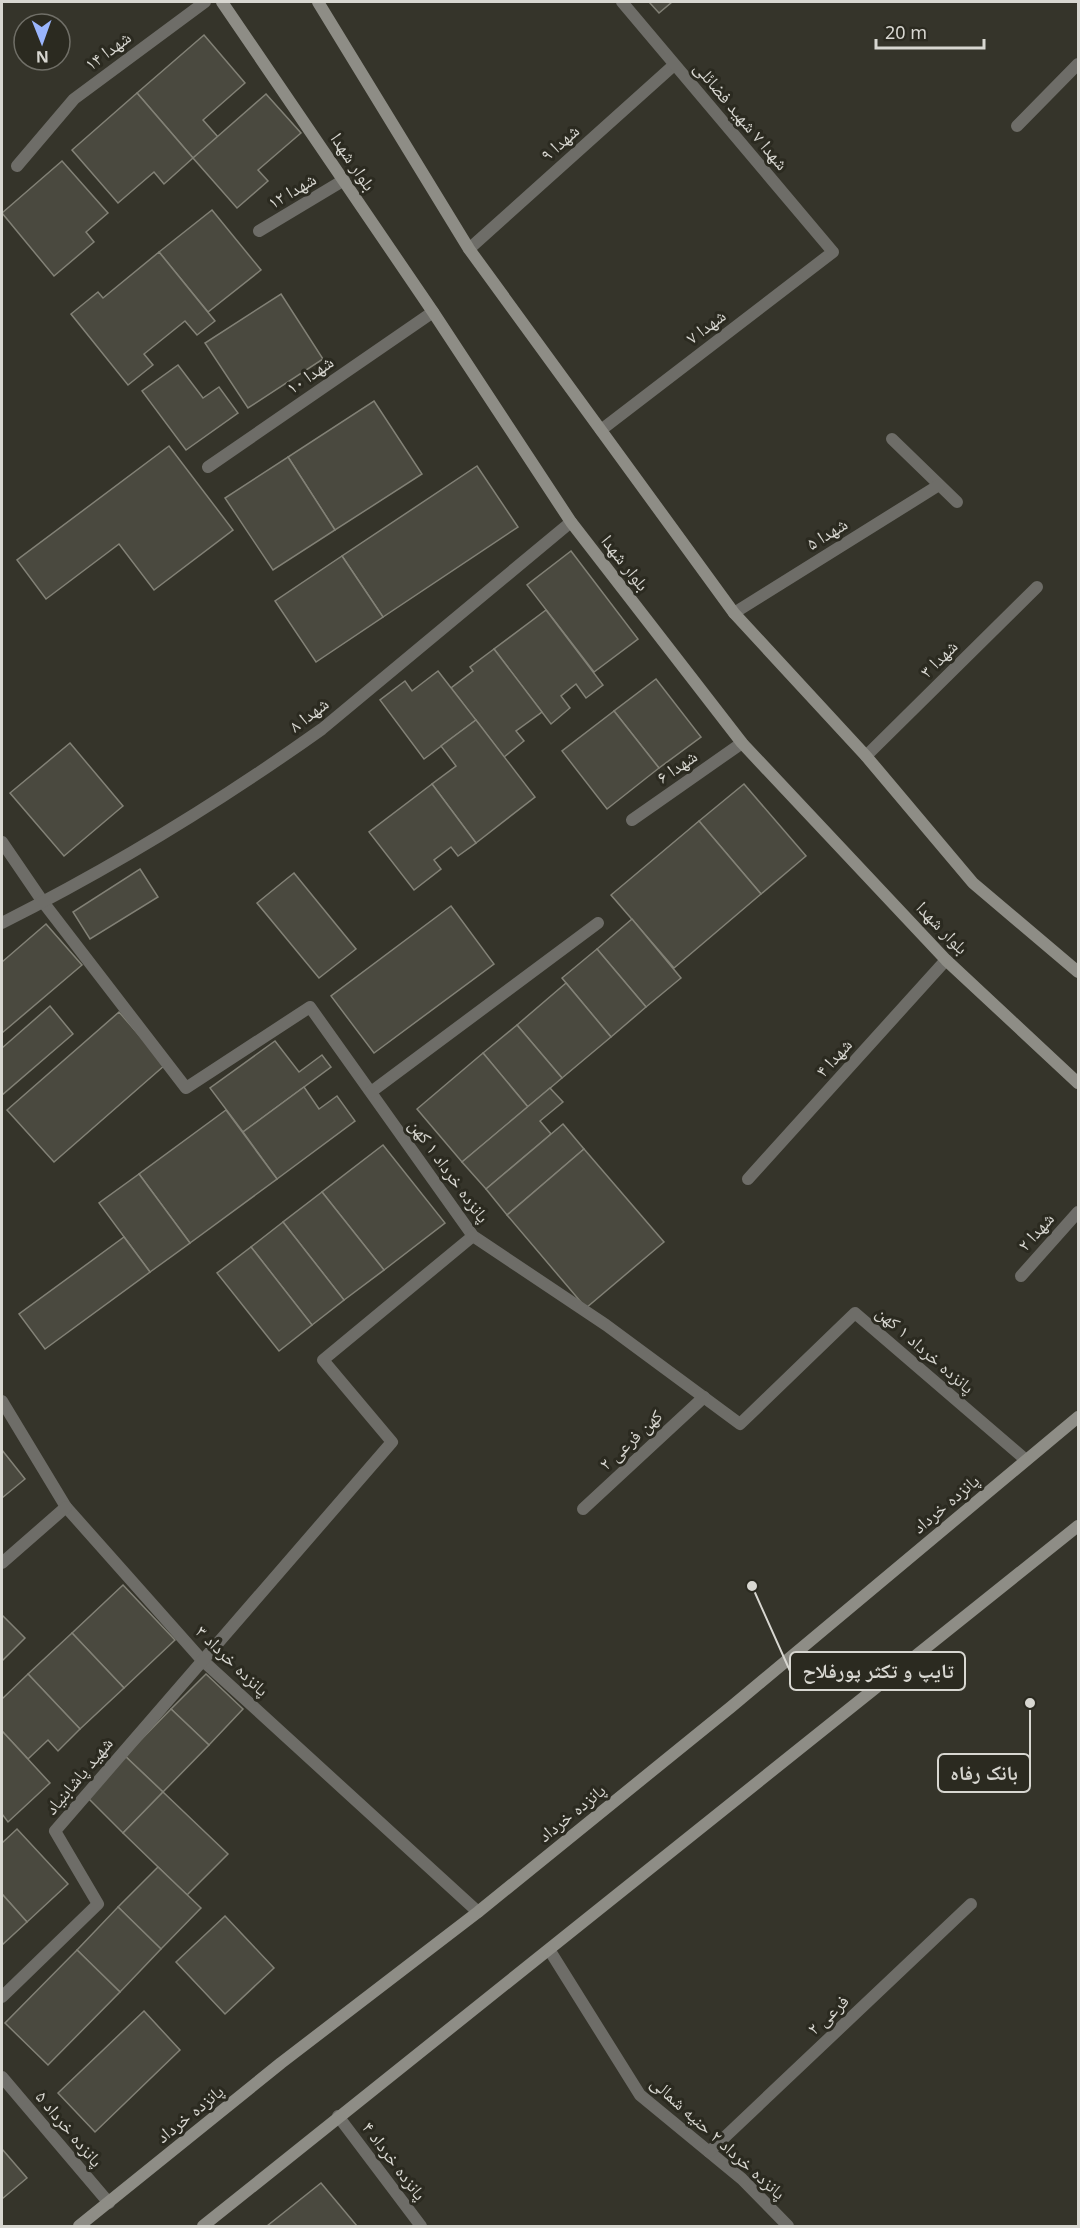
<svg xmlns="http://www.w3.org/2000/svg" width="1080" height="2228" font-family="'Noto Sans','Noto Naskh Arabic',sans-serif">
<style>
.building{fill:#4a493f;stroke:#828176;stroke-width:1.5}
.lines{fill:none;stroke-linecap:round;stroke-linejoin:round}
.service{stroke:#6e6d68;stroke-width:12}
.minor{stroke:#6e6d68;stroke-width:12}
.secondary{stroke:#8e8d86;stroke-width:12}
.labels{text-anchor:middle;stroke-width:6;stroke-linejoin:round;paint-order:stroke}
.street-label{font-size:18px;fill:#d8d7d1;stroke:#2b2a20}
.leader{fill:none;stroke:#d8d7d1;stroke-width:2}
.callout-dot{fill:#d8d7d1;stroke:#2b2a20;stroke-width:2}
.callout{fill:#2b2a20;stroke:#d8d7d1;stroke-width:2}
.callout-label{font-size:20px;text-anchor:middle;font-weight:bold;fill:#d8d7d1}
</style>
<rect width="100%" height="100%" fill="#35342a"/>
<!-- building -->
<g class="building">
<path d="M649 2H672L659 13Z"/>
<path d="M204 35 245 83 203 120 218 137 193 158 137 93Z"/>
<path d="M137 93 193 158 164 184 154 172 118 203 72 150Z"/>
<path d="M266 94 301 133 258 170 268 181 237 208 193 158Z"/>
<path d="M62 161 108 213 86 232 94 242 54 276 2 213Z"/>
<path d="M212 210 261 270 208 312 159 252Z"/>
<path d="M159 252 215 321 197 335 185 321 144 354 153 365 128 385 71 314 98 292 103 298Z"/>
<path d="M281 294 323 359 248 408 205 343Z"/>
<path d="M178 365 203 398 219 387 238 413 186 450 142 391Z"/>
<path d="M374 401 422 474 335 530 288 457Z"/>
<path d="M169 446 233 530 154 590 119 544 46 599 17 560Z"/>
<path d="M288 457 335 530 273 570 225 498Z"/>
<path d="M477 466 518 527 383 617 342 556Z"/>
<path d="M571 551 638 639 594 672 527 585Z"/>
<path d="M342 556 383 617 316 662 275 601Z"/>
<path d="M546 610 603 685 586 698 576 684 561 696 570 708 551 724 494 649Z"/>
<path d="M494 649 542 712 516 731 524 741 504 757 451 688 473 671 470 667Z"/>
<path d="M438 671 476 720 424 759 380 700 405 681 412 691Z"/>
<path d="M656 679 701 737 659 768 614 711Z"/>
<path d="M614 711 659 768 607 809 562 751Z"/>
<path d="M476 720 535 797 476 843 432 784 456 766 441 746Z"/>
<path d="M70 743 123 806 64 856 10 793Z"/>
<path d="M432 784 476 843 458 856 451 847 434 860 441 869 414 890 369 832Z"/>
<path d="M744 784 806 856 761 894 699 821Z"/>
<path d="M699 821 761 894 674 968 611 895Z"/>
<path d="M140 869 158 897 90 939 73 912Z"/>
<path d="M294 873 356 949 319 978 257 903Z"/>
<path d="M451 906 494 964 374 1053 331 996Z"/>
<path d="M632 919 681 978 646 1007 597 949Z"/>
<path d="M46 924 82 965 2 1033V962Z"/>
<path d="M597 949 646 1007 611 1037 562 978Z"/>
<path d="M566 983 611 1037 562 1078 517 1025Z"/>
<path d="M50 1006 73 1034 2 1095V1048Z"/>
<path d="M119 1012 165 1065 54 1162 7 1110Z"/>
<path d="M517 1025 562 1078 528 1107 483 1053Z"/>
<path d="M275 1041 299 1072 322 1055 331 1067 243 1132 210 1088Z"/>
<path d="M483 1053 528 1107 462 1162 417 1109Z"/>
<path d="M304 1087 319 1109 337 1096 355 1121 277 1179 243 1132Z"/>
<path d="M550 1088 563 1102 540 1121 551 1134 486 1189 462 1162Z"/>
<path d="M226 1110 277 1179 190 1243 139 1174Z"/>
<path d="M563 1124 584 1149 507 1215 486 1189Z"/>
<path d="M383 1145 445 1223 384 1270 322 1192Z"/>
<path d="M584 1149 664 1242 586 1308 507 1215Z"/>
<path d="M139 1174 190 1243 150 1272 99 1203Z"/>
<path d="M322 1192 384 1270 344 1300 283 1222Z"/>
<path d="M283 1222 344 1300 312 1325 251 1247Z"/>
<path d="M124 1237 150 1272 45 1349 19 1314Z"/>
<path d="M251 1247 312 1325 279 1351 217 1273Z"/>
<path d="M2 1450 25 1479 2 1498Z"/>
<path d="M123 1585 175 1640 124 1688 72 1633Z"/>
<path d="M2 1615 25 1638 2 1661Z"/>
<path d="M72 1633 124 1688 80 1729 28 1674Z"/>
<path d="M28 1674 80 1729 58 1751 48 1740 28 1759 2 1731V1699Z"/>
<path d="M206 1674 243 1709 209 1745 171 1709Z"/>
<path d="M171 1709 209 1745 163 1792 125 1756Z"/>
<path d="M2 1731 50 1783 8 1822 2 1814Z"/>
<path d="M125 1756 163 1792 123 1833 86 1796Z"/>
<path d="M163 1792 228 1854 187 1895 123 1833Z"/>
<path d="M17 1829 68 1884 27 1922 2 1894V1843Z"/>
<path d="M158 1867 201 1908 161 1949 118 1907Z"/>
<path d="M2 1894 27 1922 2 1945Z"/>
<path d="M118 1907 161 1949 120 1992 77 1950Z"/>
<path d="M225 1916 274 1968 225 2014 176 1962Z"/>
<path d="M77 1950 120 1992 48 2065 5 2023Z"/>
<path d="M144 2011 180 2050 95 2132 58 2093Z"/>
<path d="M2 2149 27 2178 2 2199Z"/>
<path d="M321 2183 357 2226H267Z"/>
</g>
<g class="lines">
<!-- service -->
<path class="service" d="M866 756 1037 587"/>
<!-- minor -->
<g class="minor">
<path d="M1017 126 1078 64"/>
<path d="M17 166 74 99 205 2"/>
<path d="M259 231 344 180"/>
<path d="M469 249 674 65"/>
<path d="M601 430 833 252 622 2"/>
<path d="M892 439 957 502"/>
<path d="M208 467 433 312"/>
<path d="M734 613 939 485"/>
<path d="M632 820 742 743"/>
<path d="M2 842 43 902 186 1088 310 1007 473 1236 606 1325 740 1424 855 1313 1026 1460"/>
<path d="M2 923C113 867 221 801 322 729L571 522"/>
<path d="M371 1092 598 923"/>
<path d="M748 1179 946 960"/>
<path d="M1021 1276 1078 1212"/>
<path d="M2 1401 66 1507 201 1659 478 1912"/>
<path d="M583 1509 704 1397"/>
<path d="M2 1563 66 1507"/>
<path d="M550 1951 640 2095 742 2179 788 2226"/>
<path d="M2 1997 98 1904 55 1831 392 1442 323 1360 473 1236"/>
<path d="M2 2077 109 2203"/>
<path d="M338 2116 421 2226"/>
<path d="M709 2152 971 1904"/>
</g>
<!-- secondary -->
<g class="secondary">
<path d="M222 2 433 312 571 522 742 743 946 960 1078 1083"/>
<path d="M318 2 469 249 734 613 866 756 973 883 1078 972"/>
<path d="M79 2226 281 2063 478 1912 731 1707 1078 1417"/>
<path d="M203 2226 1078 1526"/>
</g>
</g>
<g class="labels">
<!-- street labels -->
<g class="street-label">
<text transform="translate(108 51) rotate(-37)" y="6">شهدا ۱۴</text>
<text transform="translate(741 116) rotate(50)" y="6">شهدا ۷ شهید فضائلی</text>
<text transform="translate(560 143) rotate(-42)" y="6">شهدا ۹</text>
<text transform="translate(353 162) rotate(56)" y="6">بلوار شهدا</text>
<text transform="translate(292 191) rotate(-31)" y="6">شهدا ۱۲</text>
<text transform="translate(706 327) rotate(-37)" y="6">شهدا ۷</text>
<text transform="translate(310 375) rotate(-35)" y="6">شهدا ۱۰</text>
<text transform="translate(827 534) rotate(-32)" y="6">شهدا ۵</text>
<text transform="translate(625 563) rotate(52)" y="6">بلوار شهدا</text>
<text transform="translate(939 659) rotate(-45)" y="6">شهدا ۳</text>
<text transform="translate(309 715) rotate(-38)" y="6">شهدا ۸</text>
<text transform="translate(677 767) rotate(-35)" y="6">شهدا ۶</text>
<text transform="translate(942 928) rotate(46)" y="6">بلوار شهدا</text>
<text transform="translate(834 1058) rotate(-48)" y="6">شهدا ۴</text>
<text transform="translate(449 1171) rotate(54)" y="6">پانزده خرداد ۱ کهن</text>
<text transform="translate(1036 1232) rotate(-48)" y="6">شهدا ۲</text>
<text transform="translate(925 1350) rotate(41)" y="6">پانزده خرداد ۱ کهن</text>
<text transform="translate(631 1440) rotate(-43)" y="6">کهن فرعی ۲</text>
<text transform="translate(946 1504) rotate(-40)" y="6">پانزده خرداد</text>
<text transform="translate(232 1661) rotate(44)" y="6">پانزده خرداد ۳</text>
<text transform="translate(79 1776) rotate(-50)" y="6">شهید پاشابنیاد</text>
<text transform="translate(572 1813) rotate(-39)" y="6">پانزده خرداد</text>
<text transform="translate(828 2015) rotate(-43)" y="6">فرعی ۲</text>
<text transform="translate(190 2114) rotate(-39)" y="6">پانزده خرداد</text>
<text transform="translate(69 2129) rotate(50)" y="6">پانزده خرداد ۵</text>
<text transform="translate(718 2138) rotate(42)" y="6">پانزده خرداد ۲ حنیه شمالی</text>
<text transform="translate(394 2161) rotate(53)" y="6">پانزده خرداد ۴</text>
</g>
</g>
<!-- callouts -->
<path class="leader" d="M752 1586L790 1671M1030 1703L1030 1773"/>
<g class="callout-dot">
<circle cx="752" cy="1586" r="6"/>
<circle cx="1030" cy="1703" r="6"/>
</g>
<g class="callout">
<rect x="790" y="1652" width="175" height="38" rx="6"/>
<rect x="938" y="1754" width="92" height="38" rx="6"/>
</g>
<g class="callout-label">
<text x="878" y="1678">تایپ و تکثر پورفلاح</text>
<text x="984" y="1780">بانک رفاه</text>
</g>
<!-- border -->
<rect width="1080" height="2228" fill="none" stroke="#d8d7d1" stroke-width="6"/>
<!-- north arrow -->
<g transform="translate(42 42) rotate(179)"><circle r="28" fill="#2b2a20" stroke="#706f67" stroke-width="1.5"/>
<path d="M0-4.5L10 22L0 15L-10 22Z" fill="#9ab5fd"/>
<text y="-9" font-size="16" font-weight="bold" text-anchor="middle" fill="#d8d7d1">N</text>
</g>
<!-- scale -->
<path d="M876 39v9h108v-9" fill="none" stroke="#d8d7d1" stroke-width="3"/>
<text x="885" y="39" font-size="18" fill="#d8d7d1" stroke="#2b2a20" stroke-width="4.5" paint-order="stroke">20 m</text>
</svg>
